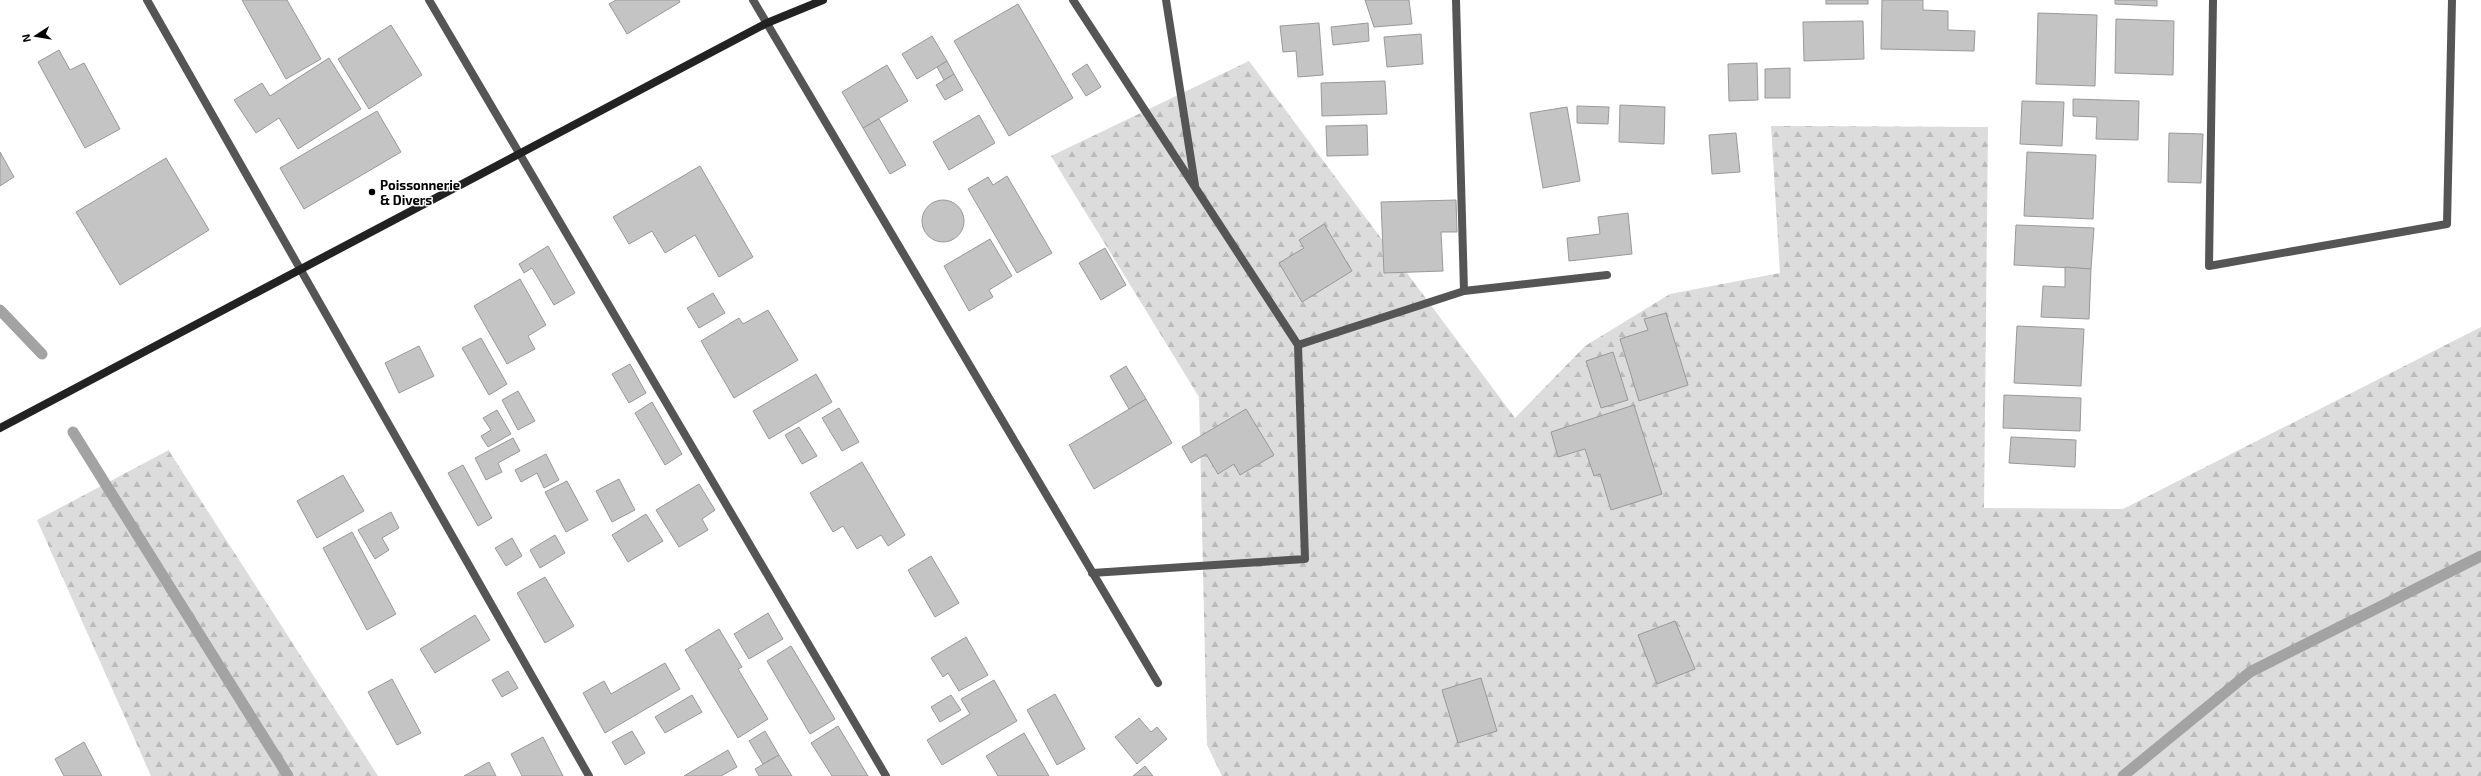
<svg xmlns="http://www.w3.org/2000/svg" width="2481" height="776" font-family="'Exo 2',sans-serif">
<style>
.forest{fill:url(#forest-firs)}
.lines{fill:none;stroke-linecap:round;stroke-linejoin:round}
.stream{stroke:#a3a3a3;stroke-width:11}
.building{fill:#c4c4c4;stroke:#999}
.street{stroke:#555;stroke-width:8}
.secondary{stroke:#222;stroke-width:8}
.poi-dot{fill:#000;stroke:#fff;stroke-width:1.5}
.labels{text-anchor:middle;stroke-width:3;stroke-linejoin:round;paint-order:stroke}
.poi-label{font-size:13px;font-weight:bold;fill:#000;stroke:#fff;text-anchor:start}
</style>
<defs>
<pattern id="forest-firs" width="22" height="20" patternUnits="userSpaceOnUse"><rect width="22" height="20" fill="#dcdcdc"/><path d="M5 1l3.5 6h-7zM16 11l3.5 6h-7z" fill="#bbb"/></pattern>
</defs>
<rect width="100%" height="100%" fill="#fff"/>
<!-- forest -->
<g class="forest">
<path d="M1249 61 1515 418 1585 346 1670 294 1780 273 1771 126 1988 127 1984 508 2123 509 2481 327V776H1222L1207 745 1199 397 1051 156Z"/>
<path d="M169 450V451L378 776H151L37 520Z"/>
</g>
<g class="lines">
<!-- stream -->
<g class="stream">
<path d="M0 310 42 354"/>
<path d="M73 432 288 776"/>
<path d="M2123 776 2250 672 2481 556"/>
</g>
</g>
<!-- building -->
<g class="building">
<path d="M242 0H287L321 59 286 79Z"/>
<path d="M616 0H679L680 2 627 34 609 4Z"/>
<path d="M1365 0H1409L1412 24 1374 27Z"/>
<rect x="1826" y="0" width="42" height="4"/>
<path d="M1882 0H1923V10L1948 11V30L1975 31 1974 51 1881 49Z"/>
<path d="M2115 0H2157V6L2115 4Z"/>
<path d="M1018 4 1073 98 1009 136 954 41Z"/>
<path d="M2038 13 2097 15 2095 86 2036 84Z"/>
<path d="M2116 19 2174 21 2173 75 2115 73Z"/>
<path d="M1863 21 1864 59 1804 61 1803 22Z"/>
<path d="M1319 23 1323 75 1298 77 1296 51 1283 52 1280 26Z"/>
<path d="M1368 23 1369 41 1333 45 1331 27Z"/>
<path d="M391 25 422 75 369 109 338 59Z"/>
<path d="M1421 34 1423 64 1387 67 1384 37Z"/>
<path d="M932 36 947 61 917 79 902 54Z"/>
<path d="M59 50 70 70 84 63 120 129 85 148 38 62Z"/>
<path d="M329 58 361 109 298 149 279 118 256 133 234 100 262 83 270 96Z"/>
<path d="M947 61 954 74 944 80 937 67Z"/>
<path d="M1757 63 1758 100 1729 101 1728 64Z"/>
<path d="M1087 64 1101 87 1086 96 1072 74Z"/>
<path d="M887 65 908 101 863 128 842 92Z"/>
<path d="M1790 68V98H1765V69Z"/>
<path d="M954 74 963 90 945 100 936 85Z"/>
<path d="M1385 81 1387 114 1322 116 1321 83Z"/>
<path d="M2073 99 2139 101 2138 140 2096 139 2097 117 2073 116Z"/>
<path d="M2022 101 2064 102 2062 146 2020 144Z"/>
<path d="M1620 105 1665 107 1664 144 1619 142Z"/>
<path d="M1577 106 1609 107 1608 124 1577 123Z"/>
<path d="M1567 107 1580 181 1543 188 1530 113Z"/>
<path d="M377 111 401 152 304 209 280 168Z"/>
<path d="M979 115 995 143 949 170 933 142Z"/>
<path d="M879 119 906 165 890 174 863 128Z"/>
<path d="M1367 125 1368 155 1327 156 1326 126Z"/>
<path d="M1736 133 1740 172 1712 174 1709 135Z"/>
<path d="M2169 133 2203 134 2201 183 2168 182Z"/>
<path d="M0 152 14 177 0 186Z"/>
<path d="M2027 152 2096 155 2093 219 2024 216Z"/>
<path d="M166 158 209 230 120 285 76 212Z"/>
<path d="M700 166 753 257 719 277 695 235 665 253 652 231 629 244 613 217Z"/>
<path d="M1007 176 1052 253 1017 273 968 189 988 177 993 185Z"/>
<path d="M1456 200 1457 232H1441L1443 271 1384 273 1381 202Z"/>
<circle cx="943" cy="221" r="21"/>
<path d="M1628 213 1632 254 1569 261 1567 238 1600 234 1598 217Z"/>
<path d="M1324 224 1352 271 1302 302 1279 263 1304 248 1299 240Z"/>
<path d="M2016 225 2094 228 2091 269 2014 265Z"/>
<path d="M990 239 1012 276 989 290 993 297 969 311 944 266Z"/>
<path d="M548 246 575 293 554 305 532 268 524 273 519 264Z"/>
<path d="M1105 248 1126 285 1101 300 1079 263Z"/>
<path d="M2065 267 2091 269 2089 319 2041 317 2043 286 2065 287Z"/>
<path d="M520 279 546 325 528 336 535 349 507 364 474 306Z"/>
<path d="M713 293 725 313 699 328 687 308Z"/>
<path d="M768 310 798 360 734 398 701 341 739 318 743 324Z"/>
<path d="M1666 313 1688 385 1639 401 1620 339 1648 330 1644 319Z"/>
<path d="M2017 326 2084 329 2081 386 2014 383Z"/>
<path d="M481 338 507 384 489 395 462 348Z"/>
<path d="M419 346 434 376 399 393 385 363Z"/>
<path d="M1613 352 1628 400 1601 408 1586 361Z"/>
<path d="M630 364 646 393 629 403 612 374Z"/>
<path d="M1126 366 1146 399 1129 409 1110 376Z"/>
<path d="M816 374 832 402 769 439 753 411Z"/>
<path d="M518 391 535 421 518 430 502 400Z"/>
<path d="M2004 395 2081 398 2080 431 2003 428Z"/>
<path d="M1146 399 1172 443 1094 489 1069 445Z"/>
<path d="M652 402 682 454 665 465 635 413Z"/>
<path d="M1634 405 1662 494 1611 510 1600 474 1594 476 1585 449 1558 457 1551 432Z"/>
<path d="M839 408 859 442 842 451 822 418Z"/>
<path d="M1246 409 1274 455 1240 475 1234 464 1218 474 1206 454 1191 463 1182 447Z"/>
<path d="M497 410 511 434 488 447 481 436 491 430 483 418Z"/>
<path d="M799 427 817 456 802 464 785 435Z"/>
<path d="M2011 437 2076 440 2075 467 2009 463Z"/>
<path d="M513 438 520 451 498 463 502 472 486 480 475 458Z"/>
<path d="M546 454 559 480 544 488 537 473 521 482 515 470Z"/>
<path d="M862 462 905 535 888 546 881 535 857 549 843 526 833 532 810 493Z"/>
<path d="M463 465 492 518 478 526 448 473Z"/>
<path d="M343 475 364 511 317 538 297 501Z"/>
<path d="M619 479 635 510 612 522 596 491Z"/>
<path d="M567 481 588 520 566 532 545 492Z"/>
<path d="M699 484 715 510 702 519 708 530 679 547 656 510Z"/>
<path d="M391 512 399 528 382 538 389 550 375 559 358 530Z"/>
<path d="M646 514 663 541 628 562 612 535Z"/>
<path d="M352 532 396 614 367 630 323 548Z"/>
<path d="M555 535 565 553 540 568 530 550Z"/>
<path d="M512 538 522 556 506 566 495 548Z"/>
<path d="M931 556 959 603 935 617 908 570Z"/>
<path d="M545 577 574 626 545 643 517 593Z"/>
<path d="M768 613 783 639 749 659 734 634Z"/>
<path d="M475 615 490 640 435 673 420 649Z"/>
<path d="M1675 621 1695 669 1657 684 1638 635Z"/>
<path d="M719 629 742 667 738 669 768 719 738 738 685 650Z"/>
<path d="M966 637 988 675 959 691 948 673 943 677 931 658Z"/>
<path d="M791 646 835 719 810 734 767 661Z"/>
<path d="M665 663 680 689 605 733 583 693 604 681 611 694Z"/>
<path d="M508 671 518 688 502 697 492 680Z"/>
<path d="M1481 678 1497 731 1458 743 1442 690Z"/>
<path d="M392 679 421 733 397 745 368 692Z"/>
<path d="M994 680 1017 721 942 765 927 740 970 714 961 699Z"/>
<path d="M1055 694 1085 749 1057 765 1027 710Z"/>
<path d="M692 695 702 712 665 733 655 717Z"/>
<path d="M951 695 961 710 940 722 931 707Z"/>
<path d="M1139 718 1151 732 1157 727 1167 739 1137 764 1115 737Z"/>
<path d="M838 726 868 776H832L811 743Z"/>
<path d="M632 731 645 753 625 765 612 742Z"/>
<path d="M765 731 779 755 763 764 749 741Z"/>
<path d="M1024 733 1049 776H998L986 756Z"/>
<path d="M543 737 563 776H522L511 754Z"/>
<path d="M84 742 102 776H64L55 759Z"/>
<path d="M728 750 737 767 721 776H684Z"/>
<path d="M779 755 792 776H759L755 769Z"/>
<path d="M489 762 496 776H464Z"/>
<path d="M1145 766 1153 776H1133Z"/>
</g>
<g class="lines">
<!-- street -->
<g class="street">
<path d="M147 0 589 776"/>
<path d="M429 0 886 776"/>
<path d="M753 0 1158 683"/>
<path d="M1073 0 1298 345 1305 559 1092 573"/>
<path d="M1166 0 1195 185"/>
<path d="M1456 0 1464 291"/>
<path d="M2213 0 2209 266 2447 224 2452 0"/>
<path d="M1298 345 1464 291 1607 275"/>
</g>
<!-- secondary -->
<path class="secondary" d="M0 428 767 23 823 0"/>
</g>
<!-- markers -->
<circle class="poi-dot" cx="372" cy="192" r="4"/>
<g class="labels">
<!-- poi labels -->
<g class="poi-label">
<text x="380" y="190">Poissonnerie<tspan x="380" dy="15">&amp; Divers</tspan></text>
</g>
</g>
<!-- north arrow -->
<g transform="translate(36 36) rotate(258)" stroke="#ffffff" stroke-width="3" paint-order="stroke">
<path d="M0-3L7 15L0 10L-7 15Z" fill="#000000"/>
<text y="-6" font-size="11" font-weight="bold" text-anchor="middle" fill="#000000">N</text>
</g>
</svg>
